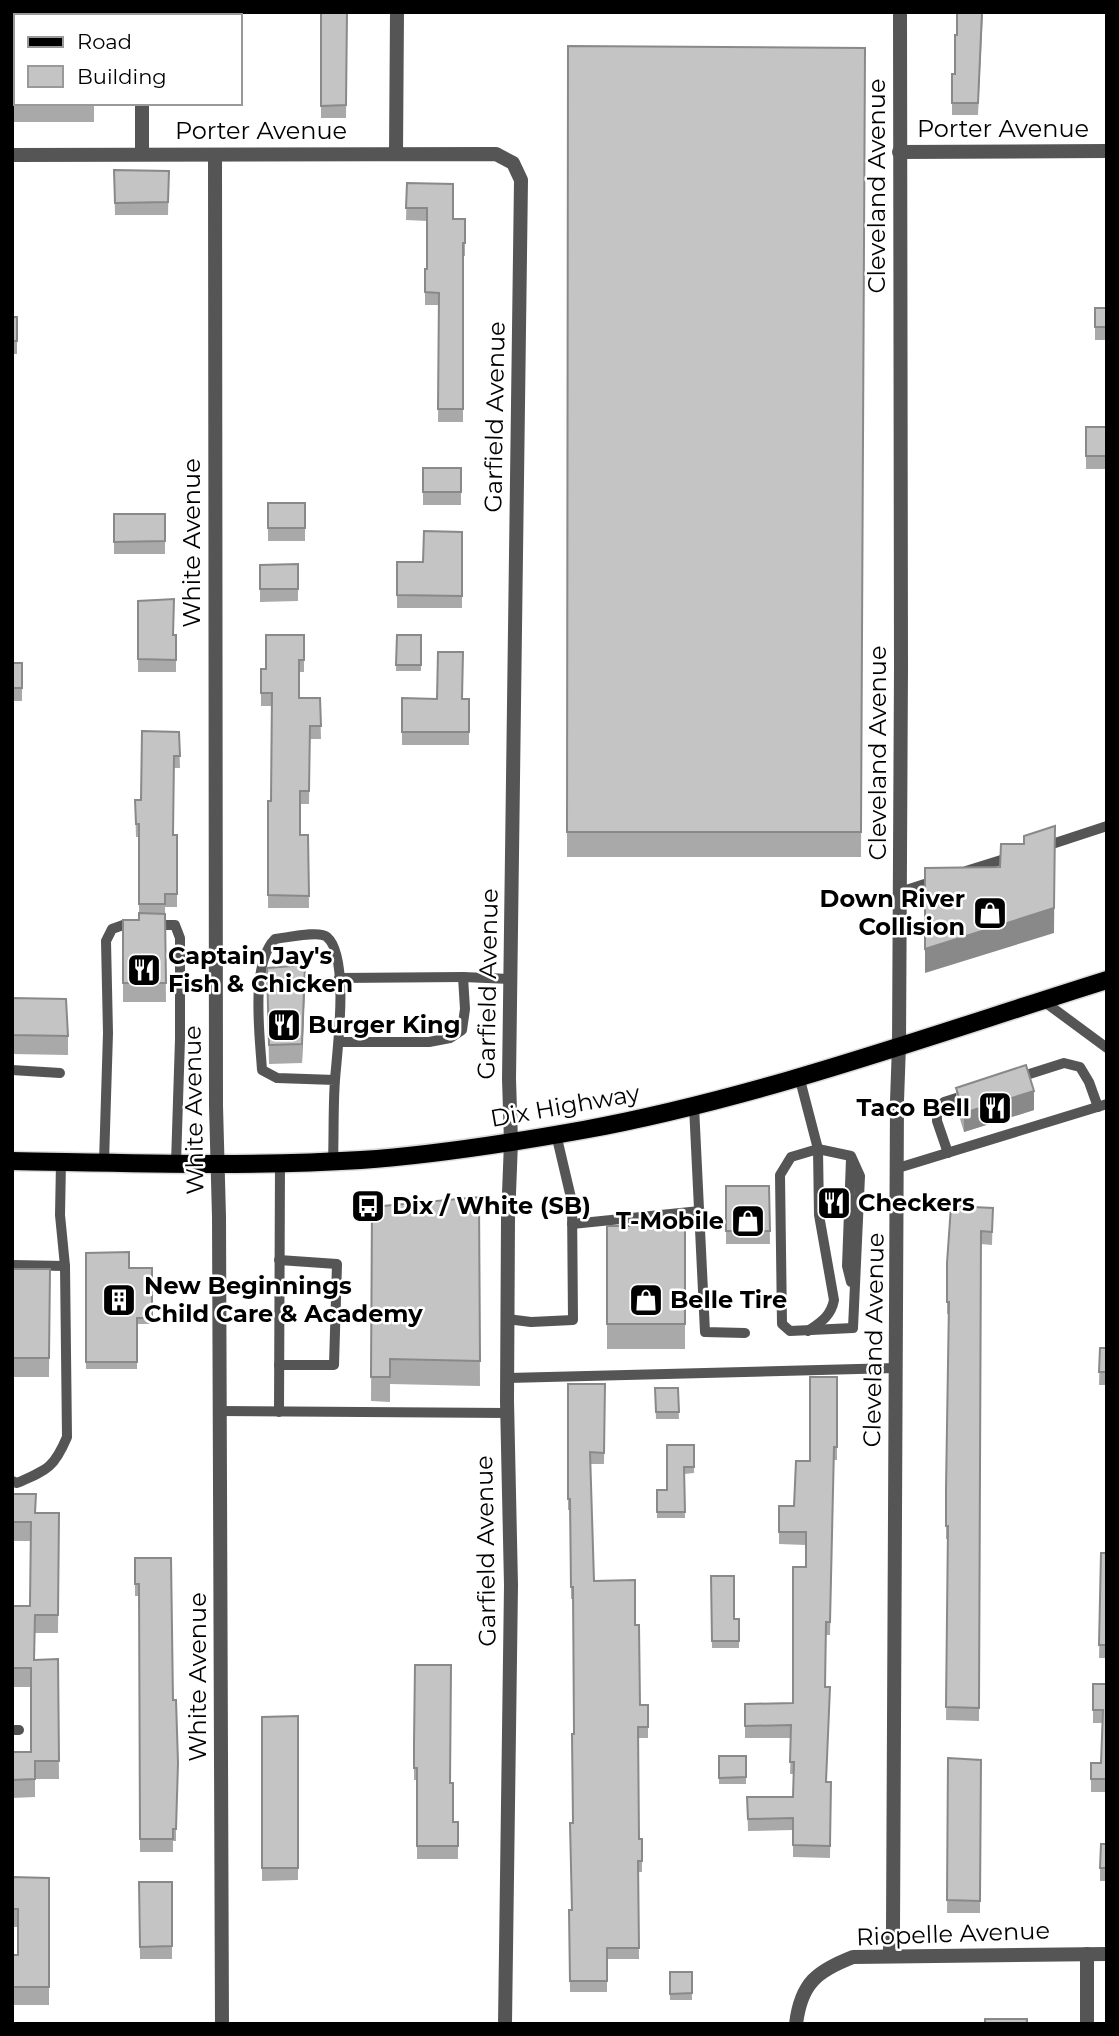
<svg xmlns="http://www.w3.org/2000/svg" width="1119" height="2036" font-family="Montserrat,sans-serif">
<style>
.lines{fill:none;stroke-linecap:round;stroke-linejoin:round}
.primary-casing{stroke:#dbdbdb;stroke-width:21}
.lane{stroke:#555;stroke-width:10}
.street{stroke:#555;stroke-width:14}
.primary{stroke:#000;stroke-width:18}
.wall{fill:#a9a9a9}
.shaded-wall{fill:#898989}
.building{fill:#c4c4c4;stroke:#898989;stroke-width:2}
.labels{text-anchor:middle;stroke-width:5;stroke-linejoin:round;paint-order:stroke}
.street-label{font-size:24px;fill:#000;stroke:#fff}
.poi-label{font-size:24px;font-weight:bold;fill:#000;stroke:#fff;text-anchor:start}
</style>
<rect width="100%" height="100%" fill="#fff"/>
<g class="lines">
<!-- primary casing -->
<g class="primary-casing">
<path id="primary" d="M12 1161C128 1163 245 1167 361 1160 435 1155 510 1143 583 1130 762 1097 934 1034 1107 980"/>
</g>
<!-- lane -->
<g class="lane">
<path d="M1043 847 1107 826"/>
<path d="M966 871 1014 856"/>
<path d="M900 892 937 880"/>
<path d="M151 925H175L180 938V1039L176 1163"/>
<path d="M339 978 463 977"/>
<path d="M1042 1000 1107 1048"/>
<path d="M339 1042H429L450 1038 462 1030 465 1009 463 977 511 979"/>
<path d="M12 1070 60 1073"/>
<path d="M799 1076 818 1149 819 1215 834 1300C831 1316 821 1322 808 1331"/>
<path d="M1017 1078 1064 1063 1080 1067 1089 1082 1098 1107"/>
<path d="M694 1106 705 1332 745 1333"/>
<path d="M818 1149 851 1156 860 1176 853 1328 790 1331 782 1324 780 1175 791 1157Z"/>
<path d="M948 1153 937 1121V1109L944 1102 969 1094"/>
<path d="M851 1159 847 1266 851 1282"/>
<path d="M333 1161C334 1134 333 1107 335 1080 337 1051 350 957 327 937 319 930 286 938 275 939 250 964 260 1037 262 1070L277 1078 335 1080"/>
<path d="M104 1162 108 1033 106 941 112 929 126 924H135"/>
<path d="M898 1168 1107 1104"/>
<path d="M572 1224 700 1211"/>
<path d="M12 1265 65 1266"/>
<path d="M507 1319 531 1322 573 1320 572 1202 556 1134"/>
<path d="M279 1365H334L337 1264 279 1260"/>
<path d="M507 1378 896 1368"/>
<path d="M220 1411 507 1413"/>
<path d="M279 1412 280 1162"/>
<path d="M12 1481 17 1483C47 1470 54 1468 67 1437L65 1266 60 1215 61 1162"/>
<path d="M12 1730H19"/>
</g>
<!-- street -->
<g class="street">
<path d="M143 16V12"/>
<path d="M899 152 1107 151"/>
<path d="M396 153 397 12"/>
<path d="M142 154V103"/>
<path d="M12 155 496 154 513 163 521 180 509 1079 511 1142 508 1219 507 1401 511 1585 505 2024"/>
<path d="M215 155 216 1106 219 1217 222 2024"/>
<path d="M889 1955 893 1929 897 1101 899 1045 901 668 900 12"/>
<path d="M796 2024C801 1983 817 1971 853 1957L1107 1954"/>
<path d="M1087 2024V1954"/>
</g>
<!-- primary -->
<use href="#primary" class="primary"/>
</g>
<!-- wall -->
<g class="wall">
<path d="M12 12H95V15L20 14 16 103H94V122H12Z"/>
<path d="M321 12H347L346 118H321Z"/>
<path d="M983 12 978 115H952V74H955L957 35Z"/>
<path d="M568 46 865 48 861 857H567Z"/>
<path d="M114 170 169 171 168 215H115Z"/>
<path d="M407 183 453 219H465V256H463V422H438L439 305H425V269H427V221L406 220Z"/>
<rect x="1095" y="308" width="12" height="32"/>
<rect x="12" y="317" width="5" height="37"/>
<rect x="1086" y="427" width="21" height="42"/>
<rect x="423" y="468" width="38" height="37"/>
<rect x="268" y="503" width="37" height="38"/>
<rect x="114" y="514" width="51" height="40"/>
<path d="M462 532V608H397V562H423Z"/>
<path d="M298 564V601L260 602V565Z"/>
<path d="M138 601 173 635H176V672H138Z"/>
<path d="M304 635V672H299V698H320L321 739H310L309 804H300V835H308L309 908H268V801H271L272 706H261V682L266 669Z"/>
<path d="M397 635H421V671H396Z"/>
<rect x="12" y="663" width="10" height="38"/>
<path d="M402 698 469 699V745H402Z"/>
<path d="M179 732 180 768H174L173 835H177V907H165L166 1002H123V920H139V837H136L135 800H141Z"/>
<path d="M267 968 305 984 302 1063 269 1064Z"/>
<path d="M12 998 68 1036V1055L12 1054Z"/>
<path d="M956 1088 1034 1110 964 1132 956 1106Z"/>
<path d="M726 1186H769L770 1244H726Z"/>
<path d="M479 1197 480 1386 390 1384V1402L371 1401 372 1207Z"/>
<path d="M993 1208 992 1245 981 1244 979 1721 946 1720 948 1539H946V1488L949 1314H947V1263Z"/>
<rect x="607" y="1226" width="78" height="123"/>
<path d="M86 1253 129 1268H152V1324H137V1369H86Z"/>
<path d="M12 1269H50L49 1377H12Z"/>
<path d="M1100 1348H1107V1385H1099Z"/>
<path d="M837 1377V1460H834L830 1635H826L825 1687 827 1782H831L830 1858 793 1857V1830L748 1831 747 1797H793L794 1774H790L791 1738H745V1704L793 1703 806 1567V1545L779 1544V1506H794Z"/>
<path d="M568 1384H605L604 1464H590L594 1581 635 1625 640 1705H648V1738H638L639 1839 642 1861V1872H638L639 1959H607V1992H570L569 1910H572L574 1734 573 1599H571L570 1510H568Z"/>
<path d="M655 1388H678L679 1419H656Z"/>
<path d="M694 1445V1473L684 1474 685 1518H657V1490H667Z"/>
<path d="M12 1494 59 1532 58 1633H35V1660L58 1659 59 1779H35V1797L12 1798V1752H31V1687H12V1606H30L31 1541H12Z"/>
<path d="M1101 1553H1107V1658H1099Z"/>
<path d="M135 1558 173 1700H176V1841H173V1852H140L139 1596H135Z"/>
<path d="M711 1576 734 1619H739V1648H712Z"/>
<path d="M1093 1684H1107V1792H1091V1763H1101L1102 1723H1093Z"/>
<path d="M298 1716V1880L262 1881V1717Z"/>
<path d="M414 1743 450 1783 453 1822H458V1859H417V1780H414Z"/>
<rect x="719" y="1756" width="27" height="28"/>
<path d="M948 1758 981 1760 980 1913H947Z"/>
<path d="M1107 1826V1881H1100V1868L1107 1844Z"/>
<path d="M12 1877 49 1878V2005H12V1955H18V1927H12Z"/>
<path d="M139 1882H172V1959H140Z"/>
<rect x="670" y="1972" width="22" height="28"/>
</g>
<!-- shaded-wall -->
<g class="shaded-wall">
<path d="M1055 826 1054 933 925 973V949Z"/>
<path d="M305 965V984L302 1063V1044Z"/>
<path d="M1034 1091V1110L964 1132V1113Z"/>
</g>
<!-- building -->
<g class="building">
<path d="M12 12H20V16H16V103H12Z"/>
<path d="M321 12H347L346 105 321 106Z"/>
<path d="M957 12H982L978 103H952V74H955V35H957Z"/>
<path d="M568 46 865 48 861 832H567Z"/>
<path d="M114 170 169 171 168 202 115 203Z"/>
<path d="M407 183 453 184V219H465V243H463V409H438L439 293 425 292V269H427V208H406Z"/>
<rect x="1095" y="308" width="12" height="19"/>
<rect x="12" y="317" width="5" height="24"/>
<rect x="1086" y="427" width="21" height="29"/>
<rect x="423" y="468" width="38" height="24"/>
<rect x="268" y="503" width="37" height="25"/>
<path d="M114 514H165V541L114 542Z"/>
<path d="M424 531 462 532V596L397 595V562H423Z"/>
<path d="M298 564V589H260V565Z"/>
<path d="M174 599 173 635H176V660L138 659V601Z"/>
<path d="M266 635H304V660H299V698H320L321 726H310L309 791H300V835H308L309 896 268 895V801H271L272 693H261V669H266Z"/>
<path d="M397 635H421V665H396Z"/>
<path d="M438 652H463L462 699H469V732H402V698L437 699Z"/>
<rect x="12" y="663" width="10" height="25"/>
<path d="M142 731 179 732 180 756H174L173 835H177V894H165V904H139V824H136L135 800H141Z"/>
<path d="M1055 826 1054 908 925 949V868L1000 867 1001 844H1024V836Z"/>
<path d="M139 913 165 914 166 983H123V920H139Z"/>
<path d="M305 965 302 1044 269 1045 267 968Z"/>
<path d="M12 998 66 999 68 1036 12 1035Z"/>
<path d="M1026 1065 1034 1091 964 1113 956 1088Z"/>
<path d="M726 1186H769L770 1231H726Z"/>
<path d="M479 1197 480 1361 390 1359V1377H371L372 1207Z"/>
<path d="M951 1206 993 1208 992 1232 981 1231 979 1708 946 1707 948 1526H946V1488L949 1302H947V1263Z"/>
<rect x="607" y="1226" width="78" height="98"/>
<path d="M129 1252V1268H152V1318H137V1362H86V1253Z"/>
<path d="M12 1269H50L49 1358H12Z"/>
<path d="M1100 1348H1107V1372H1099Z"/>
<path d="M810 1377H837V1447H834L830 1622H826L825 1687H830L826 1782H831L830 1846 793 1845V1818L748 1819 747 1797H793L794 1762H790L791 1725 745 1726V1704L793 1703V1567H806V1532H779V1506H794L796 1461H810Z"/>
<path d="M568 1384H605L604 1453 590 1452 594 1581 635 1580V1625H639L640 1705H648V1727H638L639 1839H642V1861H638L639 1948H607V1981H570L569 1910H572L570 1823H573L572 1734H574L573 1587H571L570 1499H568Z"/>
<path d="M655 1388H678L679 1412H656Z"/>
<path d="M667 1445H694V1467H684L685 1512H657V1490H667Z"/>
<path d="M12 1494H36L35 1513H59L58 1615H35L34 1660 58 1659 59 1761H35V1779L12 1780V1752H31V1668H12V1606H30L31 1522H12Z"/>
<path d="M1101 1553H1107V1645H1099Z"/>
<path d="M135 1558H171L173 1700H176L178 1763 176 1829H173V1839H140L139 1584H135Z"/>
<path d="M711 1576H734V1619H739V1641H712Z"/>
<path d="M415 1665H451L450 1783H453V1822H458V1846H417V1768H414V1743Z"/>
<path d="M1093 1684H1107V1779H1091V1763H1101L1103 1710H1093Z"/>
<path d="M298 1716V1868H262V1717Z"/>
<path d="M719 1756H746V1777L719 1778Z"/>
<path d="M948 1758 981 1760 980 1901 947 1900Z"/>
<path d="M1107 1826V1868H1100L1101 1844H1107Z"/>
<path d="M12 1877 49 1878V1987H12V1955H18V1909H12Z"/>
<path d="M139 1882H172V1946L140 1947Z"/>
<path d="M670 1972H692V1993L670 1994Z"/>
<rect x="985" y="2019" width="42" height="5"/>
</g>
<!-- icons -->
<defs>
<g id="shop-square" transform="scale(1.75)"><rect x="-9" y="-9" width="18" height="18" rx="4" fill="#000" stroke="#fff"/><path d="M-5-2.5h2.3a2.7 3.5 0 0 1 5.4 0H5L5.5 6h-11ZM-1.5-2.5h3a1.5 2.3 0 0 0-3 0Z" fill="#fff"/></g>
<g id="restaurant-square" transform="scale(1.75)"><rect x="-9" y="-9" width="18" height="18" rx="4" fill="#000" stroke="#fff"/><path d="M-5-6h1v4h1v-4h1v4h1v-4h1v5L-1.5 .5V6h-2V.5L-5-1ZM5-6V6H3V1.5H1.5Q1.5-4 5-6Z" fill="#fff"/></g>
<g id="bus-square" transform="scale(1.75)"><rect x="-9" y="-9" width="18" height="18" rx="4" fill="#000" stroke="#fff"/><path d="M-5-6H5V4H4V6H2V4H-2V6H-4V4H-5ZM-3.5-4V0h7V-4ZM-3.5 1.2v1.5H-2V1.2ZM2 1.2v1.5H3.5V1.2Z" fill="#fff"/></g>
<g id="building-square" transform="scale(1.75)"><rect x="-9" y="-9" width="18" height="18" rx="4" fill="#000" stroke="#fff"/><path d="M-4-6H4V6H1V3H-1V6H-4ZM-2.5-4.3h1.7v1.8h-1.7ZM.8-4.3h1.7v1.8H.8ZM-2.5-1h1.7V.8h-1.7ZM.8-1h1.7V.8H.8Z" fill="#fff"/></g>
</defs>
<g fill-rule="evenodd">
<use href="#shop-square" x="990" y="913"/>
<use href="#restaurant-square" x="144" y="970"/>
<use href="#restaurant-square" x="284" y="1025"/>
<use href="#restaurant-square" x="995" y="1108"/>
<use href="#restaurant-square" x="834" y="1203"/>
<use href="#bus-square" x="368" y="1206"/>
<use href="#shop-square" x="748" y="1221"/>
<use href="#building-square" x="119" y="1300"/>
<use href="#shop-square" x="646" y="1300"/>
</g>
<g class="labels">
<!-- street labels -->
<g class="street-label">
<text x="1003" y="137">Porter Avenue</text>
<text x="261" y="139">Porter Avenue</text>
<text transform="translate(877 186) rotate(-90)" y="8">Cleveland Avenue</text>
<text transform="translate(495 417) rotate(-89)" y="8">Garfield Avenue</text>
<text transform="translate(192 543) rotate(-90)" y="8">White Avenue</text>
<text transform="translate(878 753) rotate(-90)" y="8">Cleveland Avenue</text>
<text transform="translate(488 984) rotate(-89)" y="8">Garfield Avenue</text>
<text transform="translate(565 1106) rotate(-10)" y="8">Dix Highway</text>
<text transform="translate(194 1110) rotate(-91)" y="8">White Avenue</text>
<text transform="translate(874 1340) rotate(-89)" y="8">Cleveland Avenue</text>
<text transform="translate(486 1551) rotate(-91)" y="8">Garfield Avenue</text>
<text transform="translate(198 1677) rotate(-90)" y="8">White Avenue</text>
<text transform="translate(953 1934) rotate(-2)" y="8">Riopelle Avenue</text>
</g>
<!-- poi labels -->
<g class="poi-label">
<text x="965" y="907" text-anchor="end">Down River<tspan x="965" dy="28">Collision</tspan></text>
<text x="168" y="964">Captain Jay's<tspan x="168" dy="28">Fish &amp; Chicken</tspan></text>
<text x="308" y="1033">Burger King</text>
<text x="970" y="1116" text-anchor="end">Taco Bell</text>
<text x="858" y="1211">Checkers</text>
<text x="392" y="1214">Dix / White (SB)</text>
<text x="724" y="1229" text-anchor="end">T-Mobile</text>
<text x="144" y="1294">New Beginnings<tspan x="144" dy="28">Child Care &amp; Academy</tspan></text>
<text x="670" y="1308">Belle Tire</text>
</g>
</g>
<!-- border -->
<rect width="1119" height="2036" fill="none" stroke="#000000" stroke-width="28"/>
<!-- legend -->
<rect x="14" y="14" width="228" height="91" fill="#ffffff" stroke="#999999" stroke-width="2"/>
<rect x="28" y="37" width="35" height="10" fill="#000000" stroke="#999999" stroke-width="2"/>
<text x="77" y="49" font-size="21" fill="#000000">Road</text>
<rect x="28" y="66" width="35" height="21" fill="#c4c4c4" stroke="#999999" stroke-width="2"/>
<text x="77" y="84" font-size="21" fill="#000000">Building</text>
</svg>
